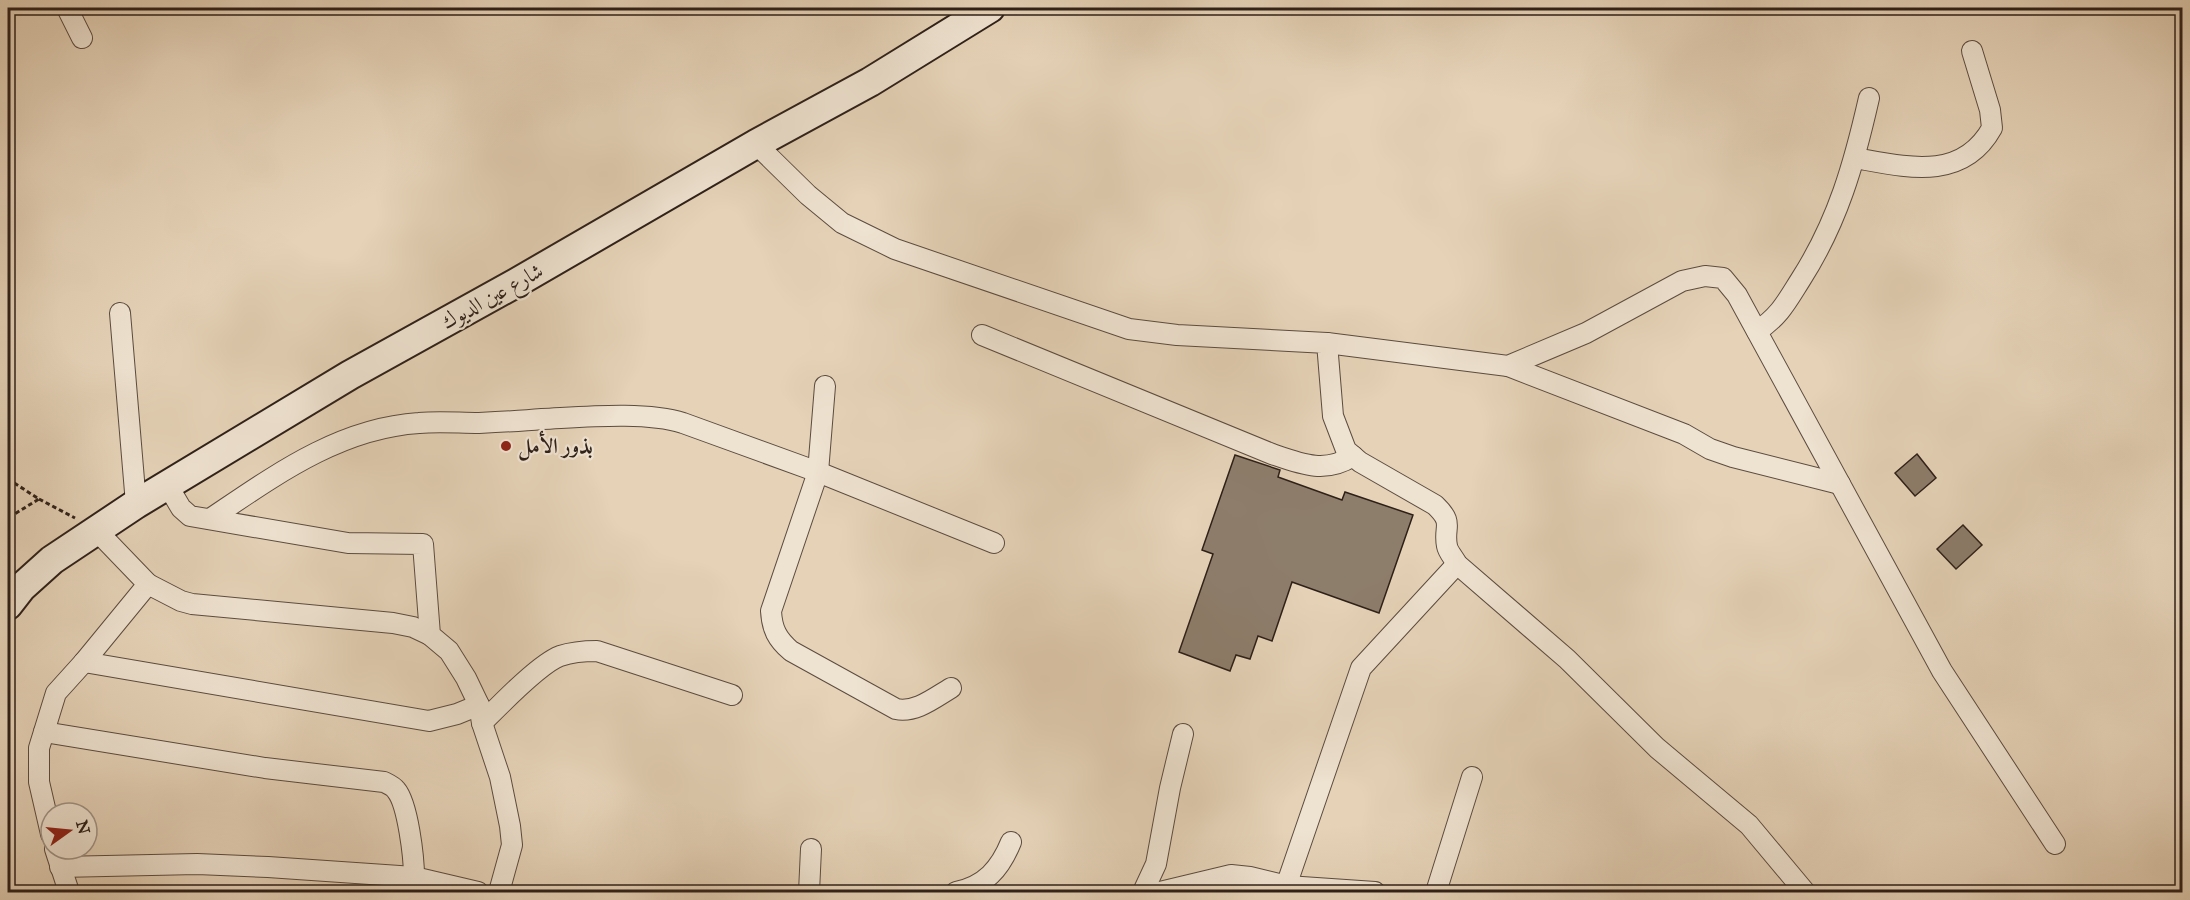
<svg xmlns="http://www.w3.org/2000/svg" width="2190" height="900" font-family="'IM FELL Great Primer',Amiri,serif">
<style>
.building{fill:#8d7d6b;stroke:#2e2019;stroke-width:1.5}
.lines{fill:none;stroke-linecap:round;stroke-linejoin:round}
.minor-casing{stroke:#5c4c40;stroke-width:22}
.secondary-casing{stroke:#2e2019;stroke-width:32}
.path{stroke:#2e2019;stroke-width:3;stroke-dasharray:4.5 3;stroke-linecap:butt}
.minor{stroke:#eee2d0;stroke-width:20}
.secondary{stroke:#eee2d0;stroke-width:28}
.poi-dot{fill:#8f2418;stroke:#eee2d0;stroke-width:2}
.labels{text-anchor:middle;stroke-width:4.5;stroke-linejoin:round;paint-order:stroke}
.street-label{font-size:21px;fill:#2e2019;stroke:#eee2d0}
.poi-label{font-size:21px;font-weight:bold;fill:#2e2019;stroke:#eee2d0;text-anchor:start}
</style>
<rect width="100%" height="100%" fill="#e5d2b7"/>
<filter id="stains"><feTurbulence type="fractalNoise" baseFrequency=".00333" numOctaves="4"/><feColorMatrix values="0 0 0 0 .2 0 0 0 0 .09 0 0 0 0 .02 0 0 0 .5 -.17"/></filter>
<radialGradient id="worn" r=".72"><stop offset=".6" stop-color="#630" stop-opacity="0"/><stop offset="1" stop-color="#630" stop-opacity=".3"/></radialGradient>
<!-- building -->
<g class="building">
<path d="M1917 454 1936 478 1915 496 1895 473Z"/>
<path d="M1235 455 1280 470 1278 477 1342 500 1345 492 1413 515 1379 613 1292 582 1272 641 1258 636 1250 659 1236 655 1230 671 1179 652 1213 554 1202 550Z"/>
<path d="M1963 525 1982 545 1956 569 1937 549Z"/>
</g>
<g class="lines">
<!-- minor casing -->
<g class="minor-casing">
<g id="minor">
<path d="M67 8 82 38"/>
<path d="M756 144 808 195 842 223 895 249 1129 329 1177 335 1327 343 1333 416 1346 450 1360 462 1435 505C1455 524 1443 526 1447 546 1448 552 1454 558 1457 564L1567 659 1657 748 1749 825 1805 892"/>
<path d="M1855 158C1906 167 1962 182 1992 128L1990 110 1972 51"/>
<path d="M120 313 136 504"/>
<path d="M1757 331C1780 316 1787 301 1801 279 1838 221 1854 164 1869 98"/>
<path d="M982 335 1272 454C1301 464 1325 474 1353 456"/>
<path d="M1327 343 1508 366 1586 333 1682 281 1705 276 1723 278 1737 295 1942 671 2055 844"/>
<path d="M1508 366 1684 434 1710 449 1733 457 1840 484"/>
<path d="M825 386 818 472 771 611C772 629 777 639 791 651L896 709C916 713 934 698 951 688"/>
<path d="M168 486 181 508 190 516 348 543 423 544 430 635 449 651 466 678 479 705 482 723 500 777 510 826 512 845 499 892"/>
<path d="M210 519C274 476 339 428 419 423 439 421 459 423 479 423 500 422 521 421 542 419 583 417 646 411 683 423L818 472 994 543"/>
<path d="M148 584 181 601 192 604 393 623 413 627 430 635"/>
<path d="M84 662 429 721 457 714 479 705"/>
<path d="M482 723C499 706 539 664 560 656 572 652 584 651 597 651L732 695"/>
<path d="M44 732 265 768 384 782C388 784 393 786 396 790 408 804 414 858 414 877"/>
<path d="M51 834 39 782V748L56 693 84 662 148 584 96 530"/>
<path d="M55 849 69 892"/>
<path d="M60 867 197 864 268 867 414 877 478 892"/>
<path d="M809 892 811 849"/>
<path d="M956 892C985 886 1000 869 1011 842"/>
<path d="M1143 892 1156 864 1170 788 1183 734"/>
<path d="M1160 892 1231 875 1250 877 1287 886 1375 892"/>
<path d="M1284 892 1361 668 1457 564"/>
<path d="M1436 892 1472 777"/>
</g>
</g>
<!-- secondary casing -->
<g class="secondary-casing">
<path id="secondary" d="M8 605 22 587 52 560 136 504 350 375 516 283 756 144 870 82 990 8"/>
</g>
<!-- path -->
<g class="path">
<path d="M8 479 39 499 8 518"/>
<path d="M39 499 75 518"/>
</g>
<!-- minor -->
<use href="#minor" class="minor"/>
<!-- secondary -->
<use href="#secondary" class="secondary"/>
</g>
<!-- markers -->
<circle class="poi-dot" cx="506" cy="446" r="6"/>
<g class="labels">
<!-- street labels -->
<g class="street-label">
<text transform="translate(492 296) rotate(-29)" y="7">شارع عين الديوك</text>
</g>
<!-- poi labels -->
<g class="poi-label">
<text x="518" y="453">بذور الأمل</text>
</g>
</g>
<!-- margin -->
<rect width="2190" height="900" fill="none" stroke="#e5d2b7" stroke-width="30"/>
<rect x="9" y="9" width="2172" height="882" fill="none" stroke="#2e2019" stroke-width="3"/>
<rect x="15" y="15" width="2160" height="870" fill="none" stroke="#2e2019" stroke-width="1.5"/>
<!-- north arrow -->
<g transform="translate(69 831) rotate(75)"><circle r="28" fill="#eee2d0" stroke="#a19487" stroke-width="1.5"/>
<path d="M0-4.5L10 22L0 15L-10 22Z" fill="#8f2418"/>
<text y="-9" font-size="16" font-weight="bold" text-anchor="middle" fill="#2e2019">N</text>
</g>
<rect width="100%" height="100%" filter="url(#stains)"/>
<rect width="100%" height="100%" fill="url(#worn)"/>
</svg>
